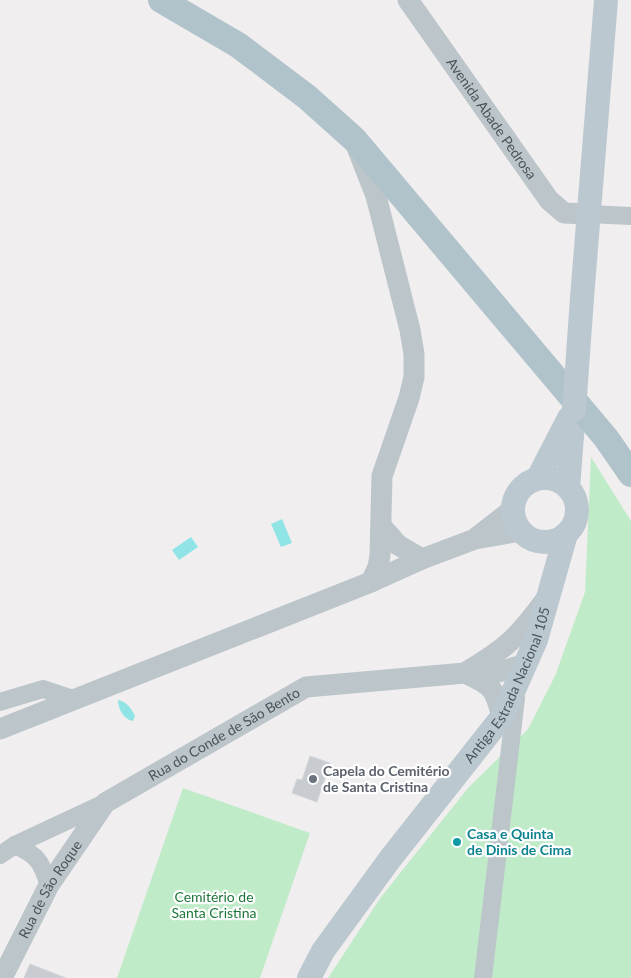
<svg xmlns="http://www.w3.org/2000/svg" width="631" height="978" font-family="Lato,sans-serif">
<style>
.green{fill:#c0ebc8}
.water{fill:#90e4e5}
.building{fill:#c8ccd0;stroke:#d3d6d9}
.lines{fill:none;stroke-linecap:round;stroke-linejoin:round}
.minor{stroke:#bbc5ca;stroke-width:18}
.tertiary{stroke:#bbc5ca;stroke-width:21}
.secondary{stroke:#bbc8cf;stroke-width:24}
.primary{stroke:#b0c3cb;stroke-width:26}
.secondary-bridge{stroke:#bbc8cf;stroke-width:24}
.worship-dot{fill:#6b7280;stroke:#fff;stroke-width:2}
.culture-dot{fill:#0f9aa8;stroke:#fff;stroke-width:2}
.labels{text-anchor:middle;stroke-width:4.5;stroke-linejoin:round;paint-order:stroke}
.street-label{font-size:14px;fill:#48555a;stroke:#fff}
.worship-label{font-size:14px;font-weight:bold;fill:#5b616d;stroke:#fff;text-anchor:start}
.culture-label{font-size:14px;font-weight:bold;fill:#0d838f;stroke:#fff;text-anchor:start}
.park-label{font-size:14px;fill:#1e7638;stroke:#fff}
</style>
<rect width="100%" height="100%" fill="#f1eeef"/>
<!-- green -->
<g class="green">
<path d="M591 457 631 521V978H328L381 897 468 788 528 729 555 676 585 592Z"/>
<path d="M183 788 310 833 260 978H117Z"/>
</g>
<!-- water -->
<g class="water">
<path d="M282 519 292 543 281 547 271 524Z"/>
<path d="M191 537 198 547 179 560 172 550Z"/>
<path d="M118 700C127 702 131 708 135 716L133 721C124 720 118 709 118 700Z"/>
</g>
<!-- building -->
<g class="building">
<path d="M310 756 330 763 317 802 292 793 297 779 302 780Z"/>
<path d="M30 964 66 978H24Z"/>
</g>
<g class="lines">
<!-- minor -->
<g class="minor">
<path d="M588 214 631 216"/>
<path d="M0 702 43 689 73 699"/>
<path d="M15 845C37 855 41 861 49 885"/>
<path d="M0 855 15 845 105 803"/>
<path d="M483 978 516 698"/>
</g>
<!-- tertiary -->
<g class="tertiary">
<path id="s1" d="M408 0 549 200 564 213 588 214"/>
<path d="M358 150 376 196 410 330 414 354V377L409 398 382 476 380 555 378 567 371 582"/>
<path d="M382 527 398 545 422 559"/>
<path d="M477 537 512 510"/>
<path d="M466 672C506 649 519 636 546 599"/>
<path d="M467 674C493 686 495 689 502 717"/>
<path d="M0 729 371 582 422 559 475 539 520 531"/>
<path id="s2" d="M2 978 49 885 105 803 306 687 465 673H495L526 664"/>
</g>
<!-- secondary -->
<g class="secondary">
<path d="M582 298 606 0"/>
<path d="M538 478 569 418"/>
<circle cx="545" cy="510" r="32"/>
<path d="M568 488 574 410"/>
<path id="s3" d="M309 978 323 951 390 859 502 717 536 640 566 534"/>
</g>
<!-- primary -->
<path class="primary" d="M161 0 238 45 307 97 355 140 606 438 631 474"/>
<!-- secondary-bridge -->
<path class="secondary-bridge" d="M574 410 582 298"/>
</g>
<!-- markers -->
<circle class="worship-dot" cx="313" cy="779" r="5"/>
<circle class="culture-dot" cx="457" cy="842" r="5"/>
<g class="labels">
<!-- street labels -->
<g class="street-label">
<text dy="5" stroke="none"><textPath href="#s1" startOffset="145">Avenida Abade Pedrosa</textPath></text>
<text dy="5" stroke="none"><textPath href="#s3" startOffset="356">Antiga Estrada Nacional 105</textPath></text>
<text dy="5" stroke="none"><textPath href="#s2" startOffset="341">Rua do Conde de São Bento</textPath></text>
<text dy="5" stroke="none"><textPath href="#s2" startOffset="101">Rua de São Roque</textPath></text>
</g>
<!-- worship labels -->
<g class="worship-label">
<text x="323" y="776">Capela do Cemitério<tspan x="323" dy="16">de Santa Cristina</tspan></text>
</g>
<!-- culture labels -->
<g class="culture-label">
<text x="467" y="839">Casa e Quinta<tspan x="467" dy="16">de Dinis de Cima</tspan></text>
</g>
<!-- park labels -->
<g class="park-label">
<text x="214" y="902">Cemitério de<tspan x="214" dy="16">Santa Cristina</tspan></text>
</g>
</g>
</svg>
